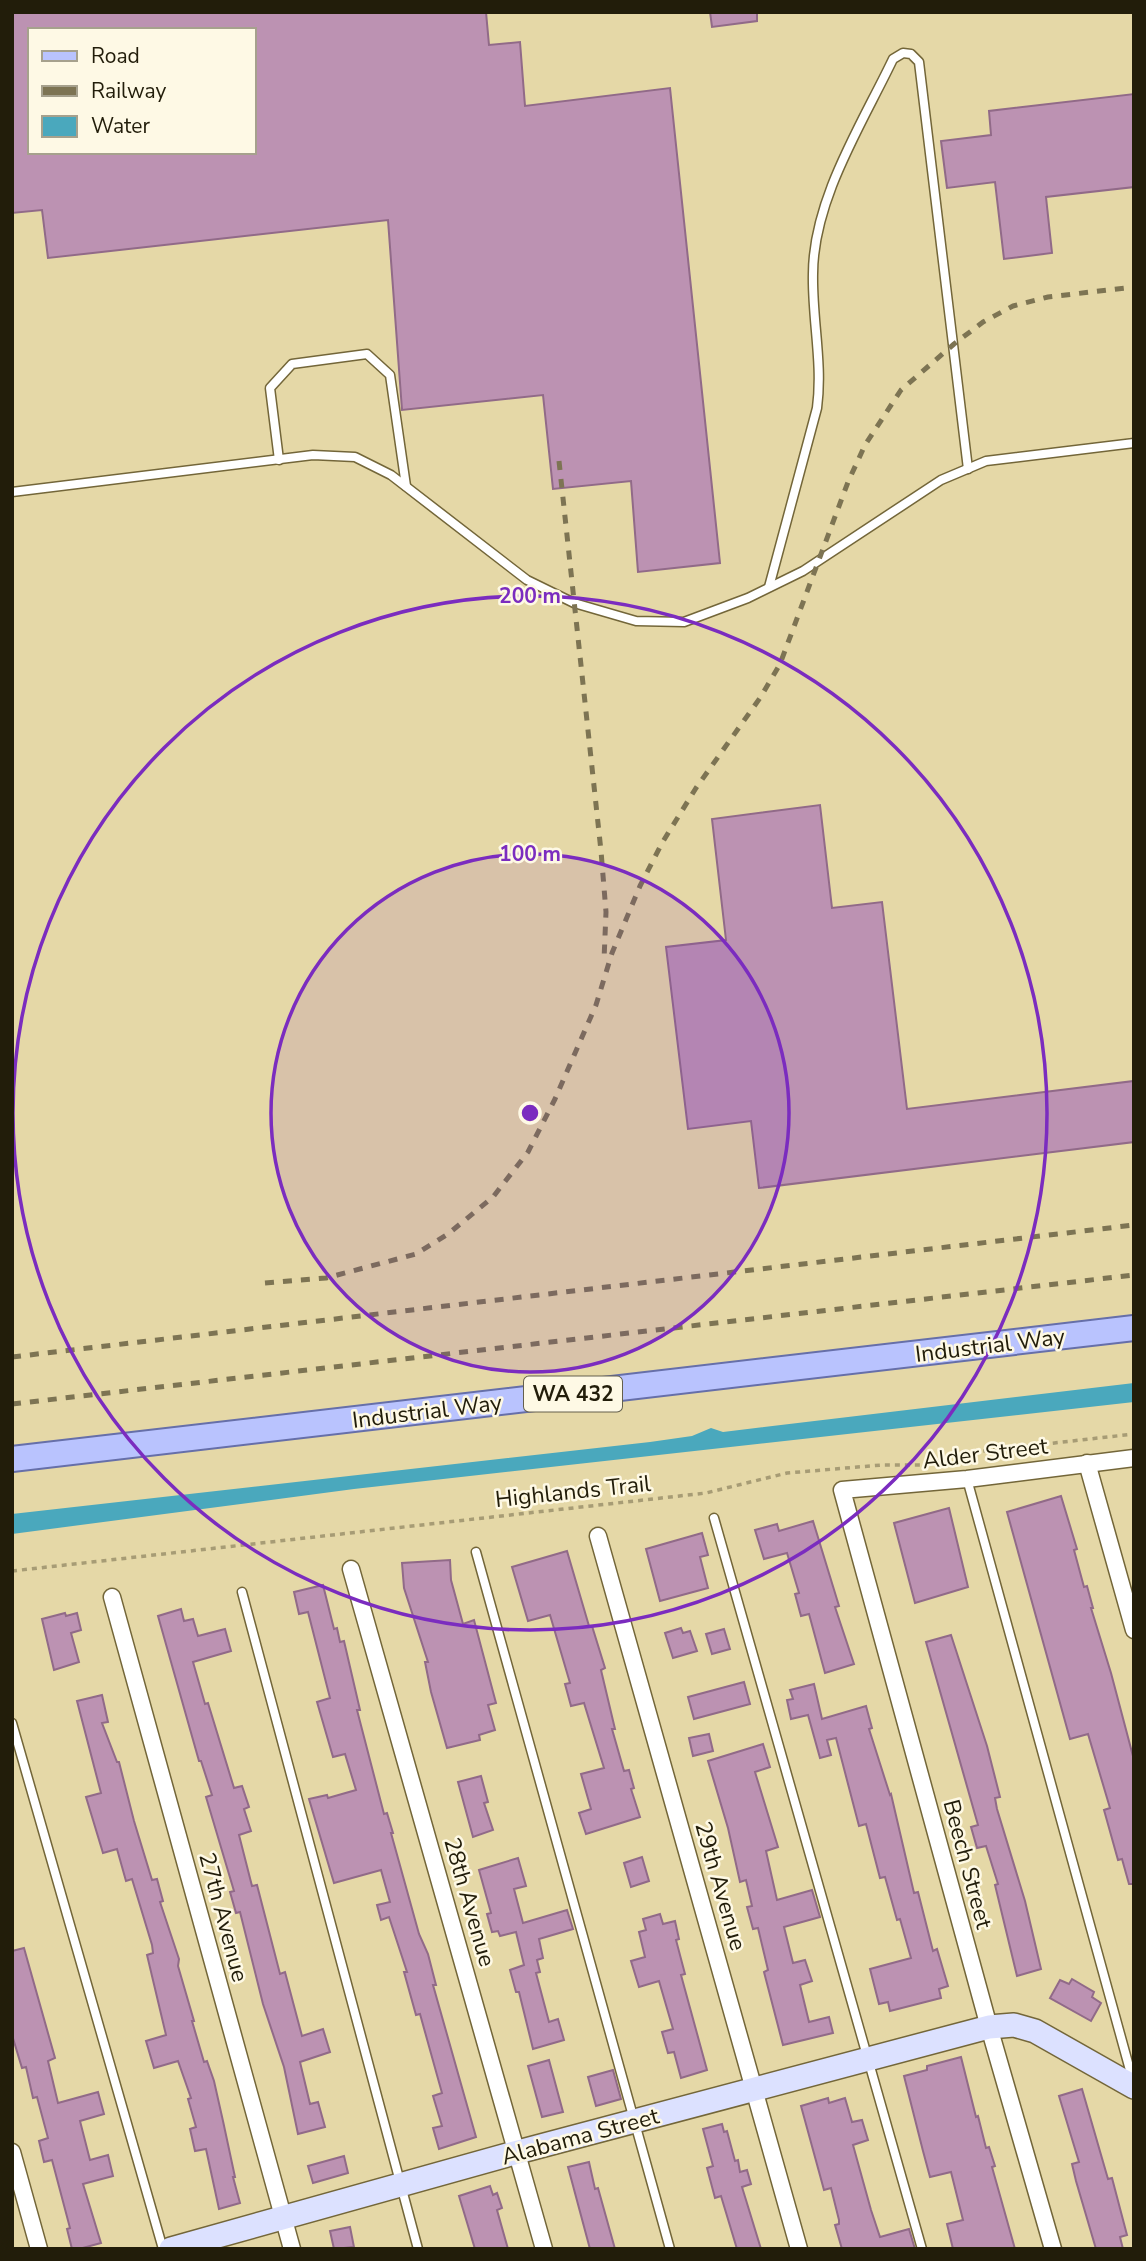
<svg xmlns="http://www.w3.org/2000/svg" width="1146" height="2261" font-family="'Nunito Sans',sans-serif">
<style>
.water{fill:#4aa8bd}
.building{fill:#bc92b2;stroke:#916a88;stroke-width:2;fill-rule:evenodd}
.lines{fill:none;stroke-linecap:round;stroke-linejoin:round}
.lane-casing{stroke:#736639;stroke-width:11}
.street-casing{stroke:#736639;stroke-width:19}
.secondary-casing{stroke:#736639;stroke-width:26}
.primary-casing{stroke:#666fa9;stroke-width:28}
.path{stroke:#a79c75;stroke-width:3.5;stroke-dasharray:5 5;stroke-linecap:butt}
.lane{stroke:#fff;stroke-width:8}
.street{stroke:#fff;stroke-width:16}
.secondary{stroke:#dce1ff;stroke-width:23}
.primary{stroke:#b9c3fe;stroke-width:24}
.rail{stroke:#7d7453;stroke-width:5;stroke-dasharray:9 9;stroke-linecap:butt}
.ring{fill:none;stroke:#7b2cbf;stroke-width:3.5}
.labels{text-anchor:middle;stroke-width:5;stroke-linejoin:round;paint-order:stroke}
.shield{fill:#fef9e5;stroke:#645f4c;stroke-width:2}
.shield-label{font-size:21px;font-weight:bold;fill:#221d0a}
.street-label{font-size:23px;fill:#221d0a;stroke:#fef9e5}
.centre{fill:#7b2cbf;stroke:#fef9e5;stroke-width:3.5}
.ring-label{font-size:21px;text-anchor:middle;font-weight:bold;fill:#7b2cbf;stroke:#fef9e5;stroke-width:5;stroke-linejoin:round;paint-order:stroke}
</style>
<rect width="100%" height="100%" fill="#e5d8a7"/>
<!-- water -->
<path class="water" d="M1134 1383V1402L354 1489 12 1534V1514L650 1442 692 1436 711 1428 723 1432Z"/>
<!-- building -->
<g class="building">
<path d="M12 12H486L489 45 520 42 525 106 670 88 720 563 638 572 631 481 553 489 543 395 402 410 388 220 48 258 42 210 12 213ZM30 30H254V152H30Z"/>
<path d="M710 12H757V21L712 27Z"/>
<path d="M1134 94V187L1046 197 1052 253 1004 259 995 182 947 188 941 141 991 135 989 111Z"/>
<path d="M820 805 832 908 882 902 907 1109 1134 1081V1142L759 1188 751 1121 688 1129 666 947 726 940 712 819Z"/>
<path d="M1061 1496 1077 1549 1074 1550 1084 1587 1087 1586 1093 1608H1091L1111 1673 1134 1760V1884H1129L1122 1859 1118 1860 1104 1810 1110 1808 1088 1734 1070 1739 1007 1512Z"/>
<path d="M949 1508 968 1587 915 1603 894 1523Z"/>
<path d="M813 1521 839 1606 835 1607 854 1664 825 1673 809 1614 801 1616 795 1594 799 1593 787 1553 764 1559 755 1530 777 1524 779 1531Z"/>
<path d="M702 1533 708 1555 700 1557 708 1588 660 1601 646 1549Z"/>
<path d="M567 1551 589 1626H592L605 1668 601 1670 615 1729H612L624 1771 629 1770 634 1788 631 1789 640 1817 586 1834 579 1813 591 1809 581 1774 604 1768 584 1703 571 1706 565 1684 570 1683 550 1615 528 1621 512 1567Z"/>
<path d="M450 1560 451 1580 463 1624 474 1620 496 1703 488 1705 495 1730 479 1735 480 1740 447 1748 431 1692 425 1662H428L404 1588 402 1563Z"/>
<path d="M323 1585 334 1629 337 1628 340 1642 344 1641 360 1710H357L384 1814 387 1813 393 1833H391L419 1934 428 1954 436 1985H433L476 2137 439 2149 433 2128 442 2126 433 2096 442 2093 420 2014 416 2015 404 1972H407L389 1917 381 1920 377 1905 390 1902 381 1870 334 1883 309 1799 327 1795 328 1798 356 1790 345 1754 333 1757 317 1702 330 1698 308 1612 299 1614 294 1592Z"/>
<path d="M181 1609 184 1621 193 1619 198 1636 225 1629 231 1651 193 1662 205 1704 208 1703 234 1788 242 1786 249 1807 244 1809 251 1831 239 1835 252 1886 257 1885 280 1974 285 1972 302 2036 323 2029 330 2052 300 2062 310 2104 318 2102 325 2127 298 2134 284 2067 263 2004 240 1912 236 1913 230 1892 234 1891 206 1797 212 1795 201 1761H199L158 1616Z"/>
<path d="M65 1613 66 1616 77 1613 81 1630 71 1633 79 1662 54 1670 42 1619Z"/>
<path d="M681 1628 683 1633 690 1631 697 1651 673 1658 665 1633Z"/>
<path d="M724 1629 730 1649 712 1654 706 1634Z"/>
<path d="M951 1635 987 1746 1000 1797 995 1798 997 1809 1025 1901 1041 1969 1017 1976 995 1885 998 1884 986 1846 977 1848 971 1827 978 1825 926 1642Z"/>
<path d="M744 1682 750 1704 694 1719 688 1697Z"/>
<path d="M814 1684 822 1719 866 1706 872 1728 869 1729 890 1795 891 1794 914 1893 918 1892 933 1951 937 1949 948 1986 939 1989 941 1998 890 2011 888 2002 879 2004 870 1969 911 1958 900 1919 897 1920 885 1877 880 1878 866 1824 859 1826 836 1738 827 1740 831 1755 820 1758 808 1715 791 1719 787 1700 793 1699 790 1690Z"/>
<path d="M102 1695 108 1722 102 1723 117 1762H119L134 1821 152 1880 157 1879 163 1901 160 1902 179 1959 178 1966 194 2021H192L204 2062 207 2061 214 2081 223 2121 235 2177H233L240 2203 219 2209 206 2149 195 2151 190 2129 196 2127 188 2099 191 2098 178 2061 154 2068 146 2041 166 2035 147 1955 153 1953 152 1945 132 1879 126 1881 117 1849 103 1853 86 1797 101 1793 77 1701Z"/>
<path d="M709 1734 713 1751 693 1756 689 1738Z"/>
<path d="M763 1744 770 1767 755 1772 778 1847 766 1851 777 1900 812 1890 820 1917 784 1927 793 1963 805 1960 812 1981 800 1985 809 2022 829 2017 833 2033 783 2045 764 1972 768 1970 758 1928 753 1929 747 1907 752 1906 746 1880 740 1882 728 1828 708 1761Z"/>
<path d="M481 1776 488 1802 484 1803 493 1830 473 1837 458 1782Z"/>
<path d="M642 1857 649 1881 631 1887 624 1863Z"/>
<path d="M518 1858 526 1886 514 1889 523 1923 567 1910 573 1929 539 1939 543 1958 537 1960 540 1972 536 1973 549 2022 558 2019 564 2040 533 2049 519 1992H516L510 1970 524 1965 516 1932 500 1936 498 1931 492 1932 487 1914 491 1913 479 1870Z"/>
<path d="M660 1914 663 1924 675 1921 679 1939 676 1940 685 1974 681 1975 707 2070 681 2078 674 2052 668 2053 662 2032 673 2029 659 1981 639 1987 631 1961 645 1957 639 1932 646 1930 643 1919Z"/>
<path d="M24 1948 55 2058 48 2061 58 2103 98 2092 104 2114 80 2121 90 2160 108 2155 113 2176 83 2184 101 2243 79 2249H72L67 2229 70 2228 52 2160 44 2162 39 2141 48 2138 37 2097 33 2098 26 2067 22 2068 12 2035V1951Z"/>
<path d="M1072 1979 1094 1992 1092 1997 1101 2003 1091 2021 1050 1998 1060 1980 1069 1984Z"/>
<path d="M961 2057 976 2117 978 2116 986 2148 989 2147 995 2166 992 2167 1015 2249H953L947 2224 963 2220 951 2172 930 2177 923 2151 904 2076 927 2070V2066Z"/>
<path d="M549 2060 563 2112 542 2117 528 2066Z"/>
<path d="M613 2070 621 2099 596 2106 588 2077Z"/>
<path d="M1082 2089 1108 2179 1112 2178 1127 2235 1120 2237 1123 2249H1096L1076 2181 1072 2164 1079 2162 1059 2096Z"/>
<path d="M828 2098 829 2103 845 2098 852 2122 862 2120 868 2140 853 2145 871 2210 880 2237 909 2229 915 2249H842L835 2225 839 2224V2220L831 2188 824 2190 801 2106Z"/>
<path d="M722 2124 724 2132 727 2131 735 2161 738 2160 740 2172 747 2170 751 2184 742 2187 761 2249H737L721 2196 715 2198 707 2168 713 2166 703 2129Z"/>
<path d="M344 2156 348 2173 313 2183 308 2166Z"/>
<path d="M589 2162 595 2189 598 2188 615 2249H590L568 2167Z"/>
<path d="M490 2186 493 2195 497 2193 502 2208 497 2210 508 2249H475L459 2196Z"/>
<path d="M350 2227 354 2247 334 2249 330 2231Z"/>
</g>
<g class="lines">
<!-- lane casing -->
<g class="lane-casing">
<g id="lane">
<path d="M279 460 270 388 292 364 367 354 390 375 406 486"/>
<path d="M12 492 313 455 355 457 391 475 527 580 574 603 636 621 684 622 748 598 803 571 941 480 986 461 1134 443"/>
<path d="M769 587 817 408C823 363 812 319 813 274 813 200 862 124 893 59L903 53 911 54 919 62 968 469"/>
<path d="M967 1479 1133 2081"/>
<path d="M714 1518 922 2249"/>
<path d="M476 1552 670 2249"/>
<path d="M242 1592 418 2249"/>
<path d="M12 1723 163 2249"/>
</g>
</g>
<!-- street casing -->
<g class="street-casing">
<g id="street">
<path d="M1087 1463 1134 1630"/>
<path d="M598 1536 799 2249"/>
<path d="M351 1569 544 2249"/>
<path d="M112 1597 292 2249"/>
<path d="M12 2152 39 2249"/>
<path d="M1053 2249 989 2027 842 1490 967 1479 1134 1458"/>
</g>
</g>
<!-- secondary casing -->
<g class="secondary-casing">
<path id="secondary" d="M171 2249 518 2152 989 2027 1014 2025 1035 2031 1134 2087"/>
</g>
<!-- primary casing -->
<g class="primary-casing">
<path id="primary" d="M12 1459 1134 1328"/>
</g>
<!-- path -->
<path class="path" d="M12 1571 706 1493 787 1473 882 1465H922L974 1452 1134 1434"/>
<!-- lane -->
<use href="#lane" class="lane"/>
<!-- street -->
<use href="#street" class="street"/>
<!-- secondary -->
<use href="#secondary" class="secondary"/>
<!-- primary -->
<use href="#primary" class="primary"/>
<!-- rail -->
<g class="rail">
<path d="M559 461 601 851 606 912 604 960"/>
<path d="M265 1283 326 1278 416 1254 448 1234 493 1197 528 1152 555 1099 596 1005 612 953 640 886 662 843 696 788 760 698 780 664 848 482 865 445 901 390 954 344 983 322 1013 306 1048 297 1134 287"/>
<path d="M12 1357 1134 1225"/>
<path d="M12 1404 1134 1275"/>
</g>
</g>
<!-- distance rings -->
<circle cx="530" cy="1113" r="259" fill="#7b2cbf" fill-opacity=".12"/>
<g class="ring">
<circle cx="530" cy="1113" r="259"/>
<circle cx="530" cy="1113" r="517"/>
</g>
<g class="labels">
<!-- shield labels -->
<rect class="shield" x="524" y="1376.5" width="98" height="35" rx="5"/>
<g class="shield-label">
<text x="573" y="1401">WA 432</text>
</g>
<!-- street labels -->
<g class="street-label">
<text transform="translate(990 1345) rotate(-7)" y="8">Industrial Way</text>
<text transform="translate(427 1411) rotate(-7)" y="8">Industrial Way</text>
<text transform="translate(985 1453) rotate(-7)" y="8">Alder Street</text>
<text transform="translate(573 1491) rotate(-6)" y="8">Highlands Trail</text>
<text transform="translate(968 1864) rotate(75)" y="8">Beech Street</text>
<text transform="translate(721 1886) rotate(74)" y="8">29th Avenue</text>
<text transform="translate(470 1902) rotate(74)" y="8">28th Avenue</text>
<text transform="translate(224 1917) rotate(75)" y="8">27th Avenue</text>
<text transform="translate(580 2136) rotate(-15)" y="8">Alabama Street</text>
</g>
</g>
<circle cx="530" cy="1113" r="10" class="centre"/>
<g class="ring-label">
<text x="530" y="603">200 m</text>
<text x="530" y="861">100 m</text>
</g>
<!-- border -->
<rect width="1146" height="2261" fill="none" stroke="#221d0a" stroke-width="28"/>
<!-- legend -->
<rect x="28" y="28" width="228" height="126" fill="#fef9e5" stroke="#a6a18d" stroke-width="2"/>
<rect x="42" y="51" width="35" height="10" fill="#b9c3fe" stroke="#a6a18d" stroke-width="2"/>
<text x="91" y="63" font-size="21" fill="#221d0a">Road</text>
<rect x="42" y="86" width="35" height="10" fill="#7d7453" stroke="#a6a18d" stroke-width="2"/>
<text x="91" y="98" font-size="21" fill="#221d0a">Railway</text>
<rect x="42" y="116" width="35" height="21" fill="#4aa8bd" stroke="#a6a18d" stroke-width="2"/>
<text x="91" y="133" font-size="21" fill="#221d0a">Water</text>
</svg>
